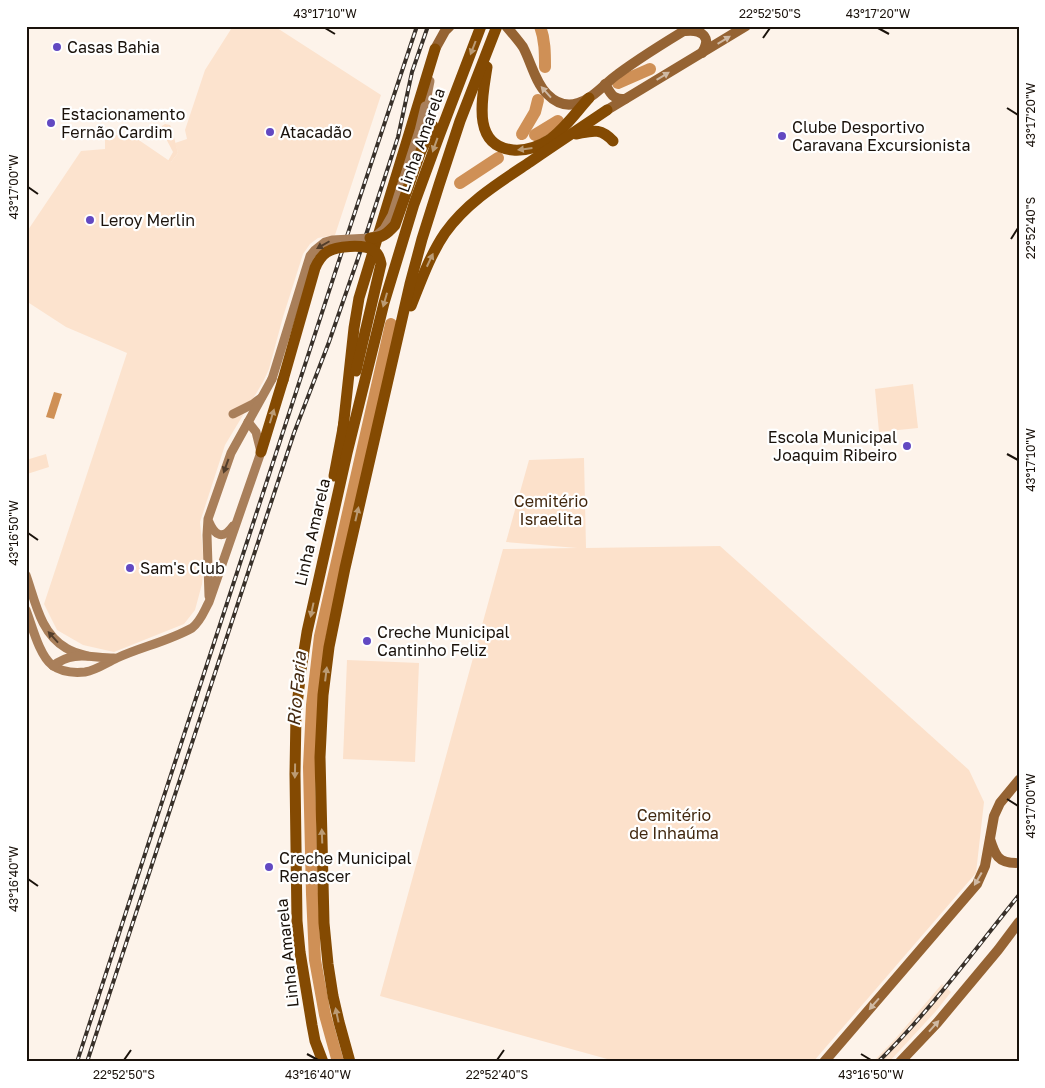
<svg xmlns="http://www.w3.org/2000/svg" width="1045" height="1088" font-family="'Golos Text',sans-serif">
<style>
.built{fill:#fce3ce}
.green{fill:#fce1cb}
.water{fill:#cf9056}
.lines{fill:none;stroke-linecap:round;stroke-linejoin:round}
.river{stroke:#cf9056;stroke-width:12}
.secondary{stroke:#a97f5a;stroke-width:9}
.primary{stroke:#956333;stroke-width:10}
.motorway{stroke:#844a02;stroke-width:11}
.rail-casing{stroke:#383029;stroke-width:4}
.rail{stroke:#fff;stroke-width:2;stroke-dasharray:5.5;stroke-linecap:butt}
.secondary-bridge{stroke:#a97f5a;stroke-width:9}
.motorway-bridge{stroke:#844a02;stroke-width:11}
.oneway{fill:#cfb9a3}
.oneway2{fill:#bb9b74}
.oneway3{fill:#533e2b}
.ticks{fill:none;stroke:#1a120b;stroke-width:2}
.poi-dot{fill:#6249c2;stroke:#fff;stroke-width:2}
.labels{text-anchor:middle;stroke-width:4.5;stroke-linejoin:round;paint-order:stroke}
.poi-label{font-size:16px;fill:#1a120b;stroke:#fff;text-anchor:start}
.street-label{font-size:16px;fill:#1a120b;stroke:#fff}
.park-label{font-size:16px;fill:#41270e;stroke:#fff}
.water-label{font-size:18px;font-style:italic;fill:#462b12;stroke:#fff}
.neatline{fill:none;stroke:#1a120b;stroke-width:2}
.ticks-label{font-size:12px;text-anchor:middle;fill:#1a120b}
</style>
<rect width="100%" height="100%" fill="#fdf3ea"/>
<!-- built -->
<g class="built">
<path d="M233 26H274L381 95 335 235 318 238 310 244 303 254 283 317 269 369 263 382 225 445 200 522 204 564 202 584 195 610 184 624 114 652 83 645 57 630 44 604 127 353 66 327 26 301V233L81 151 105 149V136L130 134 171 162 178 153 175 143 187 139 185 130 205 70Z"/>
<path d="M942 984 951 992 936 1011 889 1062H873L896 1038Z"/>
</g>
<!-- green -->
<g class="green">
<path d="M165 124 170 125 172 129 178 153 171 162 168 161 173 152 161 129 162 126Z"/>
<path d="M913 384 918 428 879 432 875 389Z"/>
<path d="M46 454 49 467 27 474 26 460Z"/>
<path d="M584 458 586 548 720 546 969 770 984 802 976 873 813 1062H618L380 996 503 549 577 548 506 542 529 460Z"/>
<path d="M347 660 419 663 415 762 343 759Z"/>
</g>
<!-- water -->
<path class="water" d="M54 392 62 394 54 419 46 417Z"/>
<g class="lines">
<!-- river -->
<g class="river">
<path d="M540 26C545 40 545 53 545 67"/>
<path d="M618 83 650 69"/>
<path d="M522 134 535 112 538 100"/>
<path d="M535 135 558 121"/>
<path d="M460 183 498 158"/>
<path d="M338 1062 325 1015 315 960 312 894 309 767 312 705 320 636 391 324"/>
</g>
<!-- secondary -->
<g class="secondary">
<path d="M425 106 430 81"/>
<path d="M233 414 253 404 261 398"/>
<path d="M209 522C215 536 223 540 233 526"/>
<path d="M26 575C35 600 40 633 66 648 72 652 80 654 88 656"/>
<path d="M209 596 207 535 208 519 231 453 272 379"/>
<path d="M26 610C32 625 39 655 52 665 61 672 75 673 85 672 97 670 106 663 117 658 141 647 169 641 192 628 201 621 204 611 209 602L261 452 256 432 248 422"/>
<path d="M53 666C73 650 91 658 114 658"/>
</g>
<!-- primary -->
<g class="primary">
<path d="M506 26C512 33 518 40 523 47 531 62 535 82 547 94 556 103 567 107 578 103 594 98 605 83 618 74 641 57 667 41 692 26"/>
<path d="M685 31C702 29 712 37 702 53"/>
<path d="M435 49 445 31 450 26"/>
<path d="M605 84C611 94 612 99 625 99"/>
<path d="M607 110 746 26"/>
<path d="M990 839C995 855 998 863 1016 863"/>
<path d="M824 1062 977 884 985 866 994 816 1000 803 1019 780"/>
<path d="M900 1062 937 1023 998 950 1019 922"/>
</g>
<!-- motorway -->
<g class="motorway">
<path d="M487 67C483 95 470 146 513 150 526 151 538 147 549 140 563 131 577 111 589 98"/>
<path d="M576 134C592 131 600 127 613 141"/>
<path d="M411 306C421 281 430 255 445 233 467 202 500 182 530 162 556 144 582 127 607 110"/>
<path d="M343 429 354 328 359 298 435 49"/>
<path d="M261 452 283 380"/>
<path d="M334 476 344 423"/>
<path d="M323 1062 315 1041 312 1025 300 952 297 921 295 774 296 714 301 670 307 632 347 453 384 303 414 204 439 136 481 26"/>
<path d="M350 1062 339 1022 333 996 328 964 324 923 320 757 323 695 329 647 345 568 410 284 422 239 439 185 460 121 497 26"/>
</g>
<!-- rail casing -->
<g class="rail-casing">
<g id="rail">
<path d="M77 1062 350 227 417 26"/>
<path d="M87 1062 294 433 329 342 364 241 398 137 412 72 428 26"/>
<path d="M878 1062C930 1011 973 952 1019 895"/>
</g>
</g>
<!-- rail -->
<use href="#rail" class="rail"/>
<!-- secondary-bridge -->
<path class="secondary-bridge" d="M272 379 310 256 315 250 325 242 332 240 370 238 377 235 384 229 392 215 419 131 425 106"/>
<!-- motorway-bridge -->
<g class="motorway-bridge">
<path d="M370 238C382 238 387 234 395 225L421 151 433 126"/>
<path d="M283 380 315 268C318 261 321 256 327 252 337 246 363 244 373 250 378 253 380 258 381 264L356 371"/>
</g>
</g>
<!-- one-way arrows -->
<defs><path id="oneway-solid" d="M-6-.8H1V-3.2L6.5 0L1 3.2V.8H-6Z" transform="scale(1.25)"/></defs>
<g class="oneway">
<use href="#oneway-solid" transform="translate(724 40) rotate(-31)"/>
<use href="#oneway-solid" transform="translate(663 76) rotate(-31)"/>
<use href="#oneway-solid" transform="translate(546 92) rotate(-132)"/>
<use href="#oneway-solid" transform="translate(978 879) rotate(120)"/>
<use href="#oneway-solid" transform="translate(874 1004) rotate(131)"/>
<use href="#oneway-solid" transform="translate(934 1026) rotate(-48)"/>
</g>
<g class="oneway2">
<use href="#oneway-solid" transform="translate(473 48) rotate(111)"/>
<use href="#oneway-solid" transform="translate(435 145) rotate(110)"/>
<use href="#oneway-solid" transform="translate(525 149) rotate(173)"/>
<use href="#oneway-solid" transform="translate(430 260) rotate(-65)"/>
<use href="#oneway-solid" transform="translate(385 300) rotate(106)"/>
<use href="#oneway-solid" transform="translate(272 416) rotate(-73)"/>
<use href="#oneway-solid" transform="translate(357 514) rotate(-77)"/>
<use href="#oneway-solid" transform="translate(312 610) rotate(102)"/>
<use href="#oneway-solid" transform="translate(326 674) rotate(-83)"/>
<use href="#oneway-solid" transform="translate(295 771) rotate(91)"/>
<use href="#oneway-solid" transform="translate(322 836) rotate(-92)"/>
<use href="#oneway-solid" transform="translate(337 1015) rotate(-102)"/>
</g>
<g class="oneway3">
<use href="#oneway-solid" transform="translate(323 245) rotate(150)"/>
<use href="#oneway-solid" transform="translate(226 466) rotate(110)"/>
<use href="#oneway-solid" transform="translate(53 637) rotate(-132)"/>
</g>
<!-- ticks -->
<path class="ticks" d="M325 28 335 34M878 28 889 34M763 38 770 28M1007 108 1018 115M28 187 38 194M1011 239 1018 228M1007 454 1018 460M28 533 38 540M1007 799 1018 806M28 879 38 886M307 1054 318 1060M861 1054 871 1060M124 1060 131 1050M497 1060 504 1050"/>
<!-- markers -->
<g class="poi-dot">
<circle cx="57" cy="47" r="5"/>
<circle cx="51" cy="123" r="5"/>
<circle cx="270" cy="132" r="5"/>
<circle cx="782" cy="136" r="5"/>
<circle cx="90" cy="220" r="5"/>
<circle cx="907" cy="446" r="5"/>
<circle cx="130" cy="568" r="5"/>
<circle cx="367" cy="641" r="5"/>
<circle cx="269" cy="867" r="5"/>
</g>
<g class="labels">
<!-- poi labels -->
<g class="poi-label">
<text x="67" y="53">Casas Bahia</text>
<text x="61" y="120">Estacionamento<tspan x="61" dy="18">Fernão Cardim</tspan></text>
<text x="792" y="133">Clube Desportivo<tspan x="792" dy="18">Caravana Excursionista</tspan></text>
<text x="280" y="138">Atacadão</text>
<text x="100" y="226">Leroy Merlin</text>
<text x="897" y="443" text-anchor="end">Escola Municipal<tspan x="897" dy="18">Joaquim Ribeiro</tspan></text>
<text x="140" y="574">Sam's Club</text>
<text x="377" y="638">Creche Municipal<tspan x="377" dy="18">Cantinho Feliz</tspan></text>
<text x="279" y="864">Creche Municipal<tspan x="279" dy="18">Renascer</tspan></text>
</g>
<!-- street labels -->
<g class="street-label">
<text transform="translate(421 140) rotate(-70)" y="6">Linha Amarela</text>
<text transform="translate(312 532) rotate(-77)" y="6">Linha Amarela</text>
<text transform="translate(287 953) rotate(-96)" y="6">Linha Amarela</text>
</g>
<!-- park labels -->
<g class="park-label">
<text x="551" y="507">Cemitério<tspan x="551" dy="18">Israelita</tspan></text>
<text x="674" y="821">Cemitério<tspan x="674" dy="18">de Inhaúma</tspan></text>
</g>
<!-- water labels -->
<g class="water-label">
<text transform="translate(297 689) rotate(-85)" y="6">Rio Faria</text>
</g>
</g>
<!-- border -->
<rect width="1045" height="1088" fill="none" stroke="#ffffff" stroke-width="55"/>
<rect x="28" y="28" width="990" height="1032" class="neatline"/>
<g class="ticks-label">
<text x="325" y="18">43°17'10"W</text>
<text x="770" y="18">22°52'50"S</text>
<text x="878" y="18">43°17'20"W</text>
<text transform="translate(1031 115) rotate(-90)" y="4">43°17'20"W</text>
<text transform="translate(14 187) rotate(-90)" y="4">43°17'00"W</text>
<text transform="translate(1031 228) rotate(-90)" y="4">22°52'40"S</text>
<text transform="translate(1031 460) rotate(-90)" y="4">43°17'10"W</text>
<text transform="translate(14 533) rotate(-90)" y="4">43°16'50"W</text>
<text transform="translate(1031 806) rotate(-90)" y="4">43°17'00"W</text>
<text transform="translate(14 879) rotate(-90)" y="4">43°16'40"W</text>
<text x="124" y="1079">22°52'50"S</text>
<text x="318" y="1079">43°16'40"W</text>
<text x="497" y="1079">22°52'40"S</text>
<text x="871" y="1079">43°16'50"W</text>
</g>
</svg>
